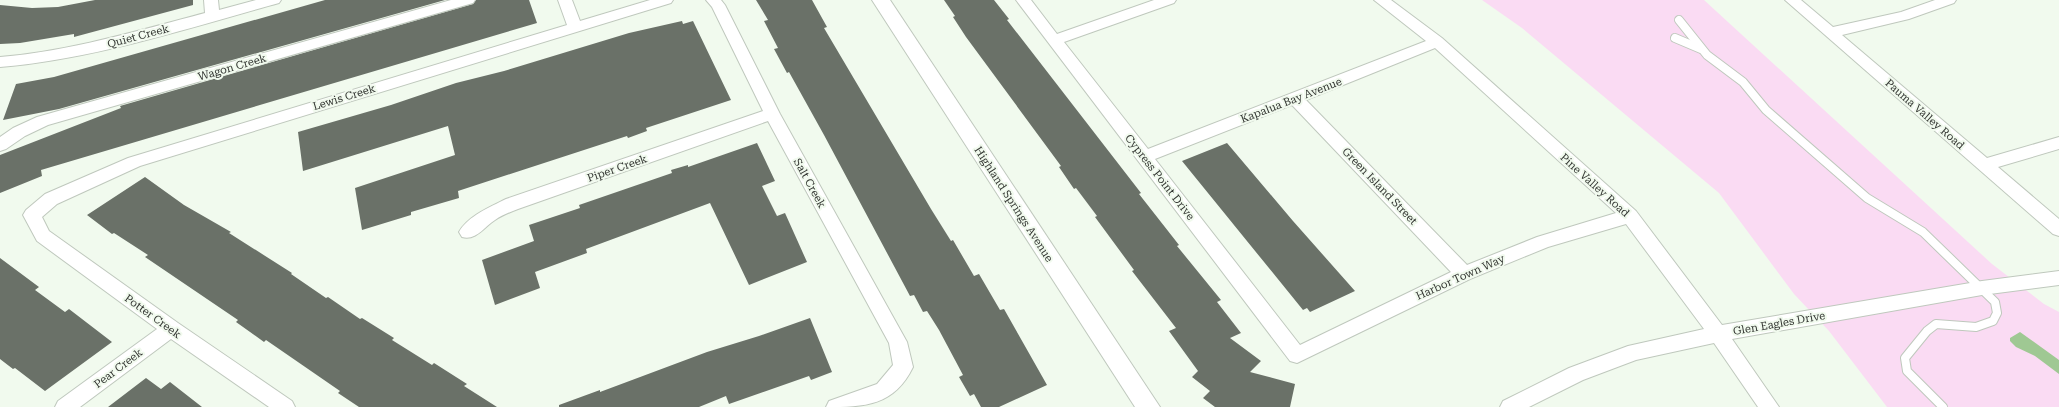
<svg xmlns="http://www.w3.org/2000/svg" width="2059" height="407" font-family="'Roboto Serif',serif">
<style>
.green{fill:#fadbf3}
.water{fill:#9fc893}
.building{fill:#6a7168}
.lines{fill:none;stroke-linecap:round;stroke-linejoin:round}
.service-casing{stroke:#bfc8bd;stroke-width:10}
.minor-casing{stroke:#bfc8bd;stroke-width:2}
.tertiary-casing{stroke:#bfc8bd;stroke-width:2}
.service{stroke:#fff;stroke-width:8}
.minor{fill:#fff;fill-rule:evenodd}
.tertiary{fill:#fff;fill-rule:evenodd}
.labels{text-anchor:middle;stroke-width:4;stroke-linejoin:round;paint-order:stroke}
.street-label{font-size:11px;fill:#333632;stroke:#f1faee}
</style>
<rect width="100%" height="100%" fill="#f1faee"/>
<!-- green -->
<path class="green" d="M1482 0H1704L1992 264 2044 304 2059 312V407H1887L1829 331 1794 294 1719 193 1522 28Z"/>
<!-- water -->
<path class="water" d="M2020 332 2059 360V374L2035 356 2016 347 2010 341V338Z"/>
<!-- building -->
<g class="building">
<path d="M95 0H193V5L74 37V34L20 43 0 44V5L32 8 58 7Z"/>
<path d="M325 0H445L59 109 3 120 16 84 54 77Z"/>
<path d="M476 0H529L537 23 41 170 42 176 0 193V155L121 108 120 106 473 4Z"/>
<path d="M756 0H812L827 27 824 28 931 209 951 241 953 240 974 276 979 274 1000 310 1004 309 1047 385 999 407H981L974 394 970 396 959 377 963 375 939 330 927 311 923 312 914 295 910 296 824 135 789 72 787 73 774 49 778 48 764 21 768 20Z"/>
<path d="M944 0H994L1009 19 1007 20 1141 193 1139 194 1179 245 1177 246 1221 300 1217 302 1241 333 1230 338 1261 361 1250 372 1295 384 1290 407H1215L1203 398 1210 391 1192 377 1198 371 1169 331 1176 328 1132 271 1134 270 1095 217 1097 216 1076 188 1074 189 1059 167 1061 166 966 37 953 17 955 16Z"/>
<path d="M682 21 683 24 693 21 731 100 646 128 647 131 628 138 627 136 458 191 459 198 411 212V215L362 230 355 188 455 155 448 126 303 171 298 132 391 105 456 83 504 71 629 33Z"/>
<path d="M757 143 775 181 762 186 777 216 785 213 807 262 749 285 710 203 586 249 587 253 535 272 540 288 495 305 482 260 534 241 529 225 580 208 579 205 672 173 671 170 688 165V167Z"/>
<path d="M1227 143 1293 221 1355 291 1310 312 1307 308 1303 310 1182 161Z"/>
<path d="M145 177 184 205 231 232 229 233 292 273 291 274 326 298 328 297 360 319 362 318 394 338 392 340 432 365 434 363 467 384 464 386 497 407H359L338 393 340 391 266 340 264 342 236 322 238 320 145 257 148 255 114 233 112 234 87 215Z"/>
<path d="M0 258 39 287 35 290 65 312 69 309 112 342 45 391 15 368 13 369 0 359Z"/>
<path d="M810 318 832 372 811 380 809 376 729 404 726 396 699 407H559V405L600 390V392L707 352 759 336Z"/>
<path d="M146 378 161 389 170 382 202 407H108Z"/>
</g>
<g class="lines">
<!-- service casing -->
<g class="service-casing">
<g id="service">
<path d="M1679 20 1707 55 1743 82 1766 110 1867 198 1923 232 1995 302 1997 313 1993 321 1976 327 1936 324 1927 331 1905 358 1907 371 1943 407"/>
<path d="M1675 38 1701 49"/>
</g>
</g>
<!-- minor casing -->
<g class="minor-casing">
<g id="minor">
<path d="M204 0H218L219 10 256 0H281L279 3C188 28 95 59 0 67V57C70 51 137 31 205 13Z"/>
<path d="M451 0H475L473 3 48 125 25 136 6 149 0 151V137L13 128 37 117Z"/>
<path d="M558 0H572L580 21 650 0H673L671 3 140 166 57 204 42 217 49 231 178 323 292 401 295 407H269L171 339 80 407H55L58 401 157 329 37 241 23 215 26 210 45 194 128 158 567 25Z"/>
<path d="M706 0H721L725 5 780 114 907 342 913 367C894 406 865 407 826 407L829 401 877 384 893 365 889 343 768 121 518 209C510 212 502 215 495 220 484 227 476 241 462 237L459 232C468 216 490 207 506 199L763 111 712 7Z"/>
<path d="M1016 0H1031L1057 34 1154 0H1176L1174 3 1064 42 1148 149 1426 41 1374 0H1391L1442 38 1636 211 1722 325 1982 281 2059 271V285L1982 295 1732 339 1779 407H1758L1714 343 1636 360 1583 380 1529 407H1500L1503 401 1569 368 1628 346 1704 329 1626 224 1548 247 1470 279 1297 363 1290 361ZM1435 48 1616 213 1537 237 1467 265 1306 100ZM1292 105 1451 272 1300 345 1155 159Z"/>
<path d="M1785 0H1801L1833 27 1901 12 1935 0H1956L1954 3 1909 19 1842 35 1987 158 2059 137V149L1998 167 2059 219V236L2053 234Z"/>
</g>
</g>
<!-- tertiary casing -->
<g class="tertiary-casing">
<path id="tertiary" d="M872 0H890L1160 407H1135Z"/>
</g>
<!-- service -->
<use href="#service" class="service"/>
<!-- minor -->
<use href="#minor" class="minor"/>
<!-- tertiary -->
<use href="#tertiary" class="tertiary"/>
</g>
<g class="labels">
<!-- street labels -->
<g class="street-label">
<text transform="translate(138 36) rotate(-15)" y="4">Quiet Creek</text>
<text transform="translate(232 67) rotate(-16)" y="4">Wagon Creek</text>
<text transform="translate(344 97) rotate(-17)" y="4">Lewis Creek</text>
<text transform="translate(1291 100) rotate(-21)" y="4">Kapalua Bay Avenue</text>
<text transform="translate(1925 114) rotate(41)" y="4">Pauma Valley Road</text>
<text transform="translate(617 168) rotate(-19)" y="4">Piper Creek</text>
<text transform="translate(1160 177) rotate(52)" y="4">Cypress Point Drive</text>
<text transform="translate(810 183) rotate(61)" y="4">Salt Creek</text>
<text transform="translate(1595 185) rotate(42)" y="4">Pine Valley Road</text>
<text transform="translate(1380 186) rotate(46)" y="4">Green Island Street</text>
<text transform="translate(1014 204) rotate(57)" y="4">Highland Springs Avenue</text>
<text transform="translate(1460 277) rotate(-24)" y="4">Harbor Town Way</text>
<text transform="translate(153 316) rotate(36)" y="4">Potter Creek</text>
<text transform="translate(1779 323) rotate(-10)" y="4">Glen Eagles Drive</text>
<text transform="translate(118 368) rotate(-37)" y="4">Pear Creek</text>
</g>
</g>
</svg>
